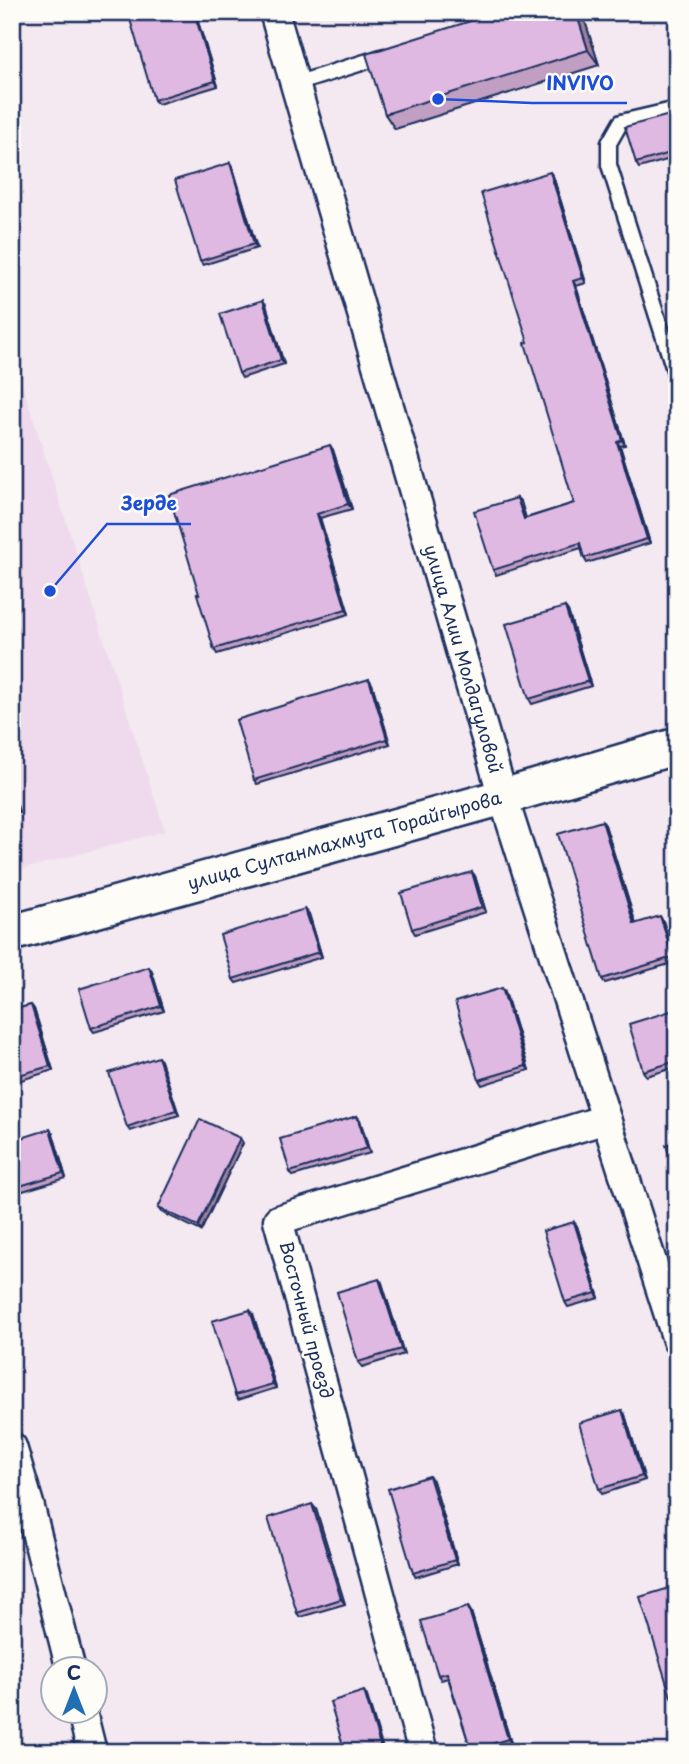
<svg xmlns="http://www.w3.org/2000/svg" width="689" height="1764" font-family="'Playpen Sans',sans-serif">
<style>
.built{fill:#eedaec}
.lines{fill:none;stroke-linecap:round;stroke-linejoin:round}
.service-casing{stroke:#1b2f5e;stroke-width:19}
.minor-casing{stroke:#1b2f5e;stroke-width:33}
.tertiary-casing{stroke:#1b2f5e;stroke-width:40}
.service{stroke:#fdfcf7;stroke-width:14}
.minor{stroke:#fdfcf7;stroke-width:28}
.tertiary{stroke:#fdfcf7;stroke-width:35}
.wall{fill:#c09fc2;stroke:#1b2f5e;stroke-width:2}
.shaded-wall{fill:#9c829e;stroke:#1b2f5e;stroke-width:2}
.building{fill:#dfb9e2;stroke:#1b2f5e;stroke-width:2}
.labels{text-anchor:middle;stroke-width:5;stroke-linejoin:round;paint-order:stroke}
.street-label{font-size:18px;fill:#1b2f5e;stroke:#fdfcf7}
.leader{fill:none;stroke:#1d4ed8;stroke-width:2.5}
.callout-dot{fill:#1d4ed8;stroke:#fdfcf7;stroke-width:2.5}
.callout-label{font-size:19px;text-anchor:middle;font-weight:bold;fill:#1d4ed8;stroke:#fdfcf7;stroke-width:5;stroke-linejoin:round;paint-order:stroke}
</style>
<rect width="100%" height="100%" fill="#f4e8f1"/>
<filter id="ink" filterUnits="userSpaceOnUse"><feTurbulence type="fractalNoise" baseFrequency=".0143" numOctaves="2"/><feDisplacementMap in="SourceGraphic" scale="14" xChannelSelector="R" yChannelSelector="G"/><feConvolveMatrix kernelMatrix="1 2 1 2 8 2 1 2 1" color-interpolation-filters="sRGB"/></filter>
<g filter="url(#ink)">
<!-- built -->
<path class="built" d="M12 352 165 831 12 872Z"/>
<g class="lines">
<!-- service casing -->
<g class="service-casing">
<g id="service">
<path d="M295 84 384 56"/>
<path d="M677 109 621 122 609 143V165L677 379"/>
</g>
</g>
<!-- minor casing -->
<g class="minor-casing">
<g id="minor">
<path id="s1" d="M274 12 503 797 677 1340"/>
<path d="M12 1447 29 1504 71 1670"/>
<path d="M82 1712 92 1752"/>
<path d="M423 1752 278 1220 606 1119"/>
</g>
</g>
<!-- tertiary casing -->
<g class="tertiary-casing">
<g id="tertiary">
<path id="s2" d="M12 933 503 797 677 746"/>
</g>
</g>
<!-- service -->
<use href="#service" class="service"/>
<!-- minor -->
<use href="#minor" class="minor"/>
<!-- tertiary -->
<use href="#tertiary" class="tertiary"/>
</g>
<!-- wall -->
<g class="wall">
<path d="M195 12 218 86 158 104 154 100Z"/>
<path d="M582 12 599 65 395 129 385 114Z"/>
<path d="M677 113V157L639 168 636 163Z"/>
<path d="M230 163 233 168 257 248 203 265 200 261Z"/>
<path d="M553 176 586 283 576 286 625 445 620 446 650 543 587 563 584 558 581 548 496 575 493 570 517 498 521 502 526 518 574 503 528 342Z"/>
<path d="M266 305 284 364 242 378 239 373Z"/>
<path d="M333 450 352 509 320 518 349 614 217 654 214 649 199 594Z"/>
<path d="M565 607 568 611 591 686 532 704 529 699Z"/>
<path d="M369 679 372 684 390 744 257 784 254 780Z"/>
<path d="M12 790 19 812 12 814Z"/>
<path d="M602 821 605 825 636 924 663 921 676 962 605 983 602 979Z"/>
<path d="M472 872 475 876 486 912 415 934 412 929Z"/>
<path d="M305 909 309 914 322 957 236 983 233 979Z"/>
<path d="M152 972 164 1011 94 1032 91 1028Z"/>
<path d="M505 992 529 1070 482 1085 479 1080Z"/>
<path d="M31 1005 34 1009 53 1070 12 1083V1010Z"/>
<path d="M677 1009V1067L646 1076 643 1071Z"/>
<path d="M161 1061 179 1115 130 1131 127 1127Z"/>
<path d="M357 1116 360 1120 370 1153 293 1176 290 1172Z"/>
<path d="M53 1134 66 1178 16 1193 13 1188Z"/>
<path d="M243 1143 201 1231 161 1212 158 1208Z"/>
<path d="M574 1222 577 1226 599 1298 568 1307 565 1302Z"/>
<path d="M382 1283 404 1354 362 1367 358 1362Z"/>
<path d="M250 1310 253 1314 276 1388 238 1400 235 1395Z"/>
<path d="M625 1415 645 1480 602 1494 599 1489Z"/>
<path d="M433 1481 458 1564 416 1577 413 1573Z"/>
<path d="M316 1509 345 1604 300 1617 297 1613Z"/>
<path d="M677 1586V1701L674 1702 671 1697Z"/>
<path d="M468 1607 471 1612 511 1743 484 1752H472L471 1750 448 1678 441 1680 438 1675Z"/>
</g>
<!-- shaded-wall -->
<g class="shaded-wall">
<path d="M194 12H195L218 86 215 81Z"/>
<path d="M576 12H582L599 65 588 50Z"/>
<path d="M230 163 233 168 257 248 254 244Z"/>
<path d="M550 172 553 176 586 283 583 278Z"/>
<path d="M573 281 576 286 625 445 622 440Z"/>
<path d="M263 300 266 305 284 364 281 360Z"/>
<path d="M617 442 620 446 650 543 647 539Z"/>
<path d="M330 445 333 450 352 509 348 504Z"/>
<path d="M517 498 521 502 527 523 524 519Z"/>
<path d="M317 514 320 518 349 614 346 609Z"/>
<path d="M565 607 568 611 591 686 588 681Z"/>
<path d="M369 679 372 684 390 744 387 739Z"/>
<path d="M12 790 19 812 12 803Z"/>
<path d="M602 821 605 825 637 929 634 924Z"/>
<path d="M472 872 475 876 486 912 482 907Z"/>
<path d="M305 909 309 914 322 957 319 952Z"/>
<path d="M660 916 663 921 676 962 673 957Z"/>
<path d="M149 967 152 972 164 1011 161 1006Z"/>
<path d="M502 988 505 992 529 1070 526 1066Z"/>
<path d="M31 1005 34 1009 53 1070 50 1066Z"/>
<path d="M158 1057 161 1061 179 1115 176 1110Z"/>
<path d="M357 1116 360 1120 370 1153 367 1148Z"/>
<path d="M50 1129 53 1134 66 1178 63 1173Z"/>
<path d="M240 1138 243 1143 201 1231 198 1226Z"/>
<path d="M574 1222 577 1226 599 1298 596 1293Z"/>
<path d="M379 1279 382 1283 404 1354 401 1349Z"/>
<path d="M250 1310 253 1314 276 1388 273 1384Z"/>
<path d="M622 1410 625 1415 645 1480 642 1476Z"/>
<path d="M429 1476 433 1481 458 1564 455 1560Z"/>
<path d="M312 1504 316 1509 345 1604 341 1599Z"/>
<path d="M468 1607 471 1612 511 1743 508 1739Z"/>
<path d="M364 1691 367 1696 384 1752H382Z"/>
</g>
<!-- building -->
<g class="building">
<path d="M143 12H194L215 81 154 100 129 16Z"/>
<path d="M499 12H576L588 50 385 114 366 54Z"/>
<path d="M677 113V151L636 163 625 127Z"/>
<path d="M230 163 254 244 200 261 175 180Z"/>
<path d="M550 172 583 278 573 281 622 440 617 442 647 539 584 558 580 543 493 570 474 511 517 498 524 519 574 503 525 343 528 342 481 193Z"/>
<path d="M263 300 281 360 239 373 220 314Z"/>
<path d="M330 445 348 504 317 514 346 609 214 649 197 594H199L169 495Z"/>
<path d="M565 607 588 681 529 699 506 624Z"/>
<path d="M369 679 387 739 254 780 236 720Z"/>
<path d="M602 821 634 924 660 916 673 957 602 979 558 834Z"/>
<path d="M472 872 482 907 412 929 401 893Z"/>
<path d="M305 909 319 952 233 979 220 935Z"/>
<path d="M149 967 161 1006 91 1028 79 989Z"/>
<path d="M502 988 526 1066 479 1080 455 1002Z"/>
<path d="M31 1005 50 1066 12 1077V1010Z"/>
<path d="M677 1009V1061L643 1071 629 1024Z"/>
<path d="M158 1057 176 1110 127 1127 109 1073Z"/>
<path d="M357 1116 367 1148 290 1172 280 1139Z"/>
<path d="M200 1119 240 1138 198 1226 158 1208Z"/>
<path d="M50 1129 63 1173 13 1188 12 1185V1141Z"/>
<path d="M677 1142V1180L666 1145Z"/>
<path d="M574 1222 596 1293 565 1302 543 1231Z"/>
<path d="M379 1279 401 1349 358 1362 337 1292Z"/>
<path d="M250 1310 273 1384 235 1395 212 1321Z"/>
<path d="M622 1410 642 1476 599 1489 579 1423Z"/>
<path d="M429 1476 455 1560 413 1573 388 1489Z"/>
<path d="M312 1504 341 1599 297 1613 268 1518Z"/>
<path d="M676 1586 677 1696 671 1697 640 1597Z"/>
<path d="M468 1607 508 1739 471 1750 447 1673 438 1675 421 1621Z"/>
<path d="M364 1691 382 1752H345L330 1702Z"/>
</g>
</g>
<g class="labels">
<!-- street labels -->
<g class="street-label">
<text dy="6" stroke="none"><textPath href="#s1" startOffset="674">улица Алии Молдагуловой</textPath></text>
<text dy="6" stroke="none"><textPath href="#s2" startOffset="345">улица Султанмахмута Торайгырова</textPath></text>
<text transform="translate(306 1320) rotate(75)" y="6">Восточный проезд</text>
</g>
</g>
<!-- callouts -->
<path class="leader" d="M438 99L532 103H627M50 591L107 524H191"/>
<g class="callout-dot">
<circle cx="438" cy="99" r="7"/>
<circle cx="50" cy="591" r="7"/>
</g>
<g class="callout-label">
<text x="580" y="90">INVIVO</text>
<text x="149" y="510">Зерде</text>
</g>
<!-- margin -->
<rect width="689" height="1764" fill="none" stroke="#fdfcf7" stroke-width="42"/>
<rect x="21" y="21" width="647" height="1722" fill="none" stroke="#1b2f5e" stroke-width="2.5" filter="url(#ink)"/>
<!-- north arrow -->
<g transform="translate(74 1690)"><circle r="33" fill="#fdfcf7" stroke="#a3aaba" stroke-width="2"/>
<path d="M0-5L12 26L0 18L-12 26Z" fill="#1f6fb2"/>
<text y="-10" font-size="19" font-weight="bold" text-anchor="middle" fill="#1b2f5e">С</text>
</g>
</svg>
